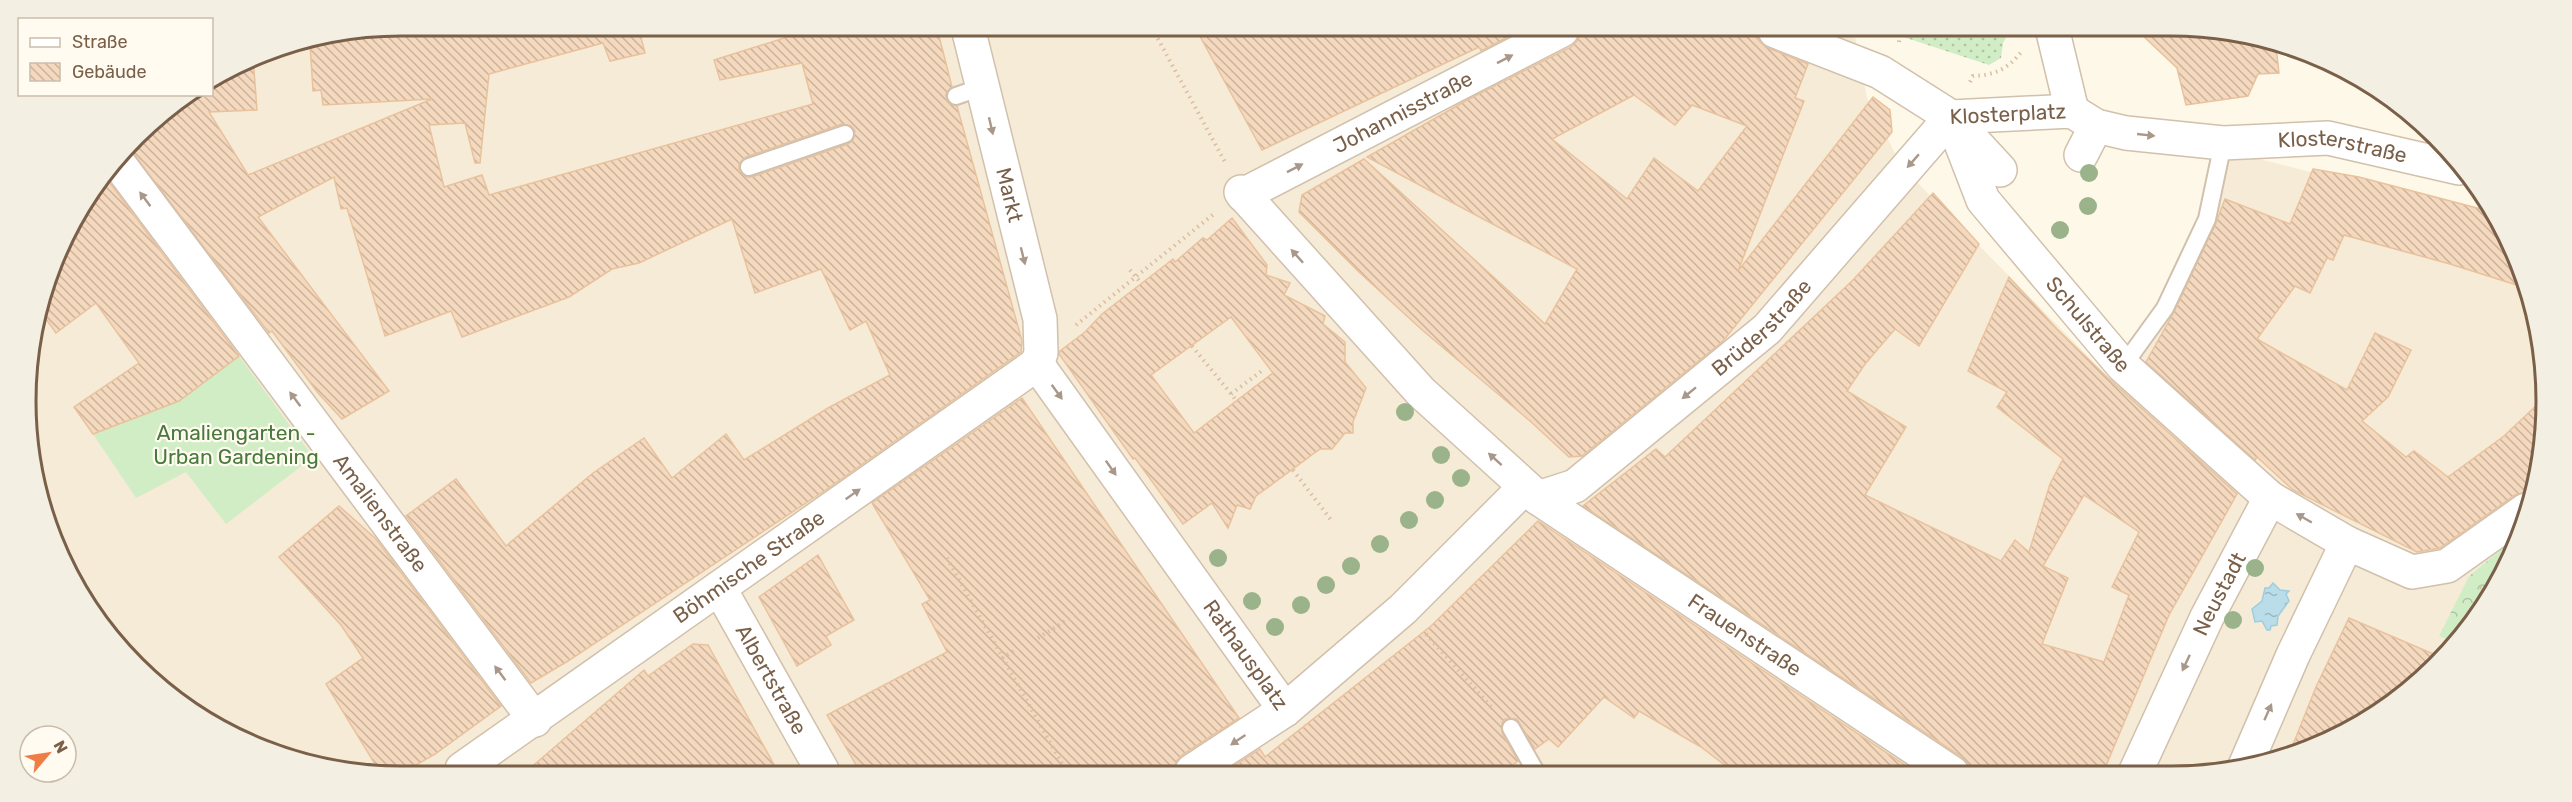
<svg xmlns="http://www.w3.org/2000/svg" width="2572" height="802" font-family="Rubik,sans-serif">
<style>
.residential{fill:#f6ebd6}
.grass{fill:url(#grass-dots)}
.park{fill:url(#park-crowns)}
.garden{fill:#d1edc5}
.water{fill:url(#water-ripples);stroke:#a0cddc;stroke-width:1.5}
.building{fill:url(#building-back-hatch);stroke:#e9c29d;stroke-width:1.5;fill-rule:evenodd}
.lines{fill:none;stroke-linecap:round;stroke-linejoin:round}
.lane-casing{stroke:#d1c0ac;stroke-width:20}
.street-casing{stroke:#d1c0ac;stroke-width:36}
.path{stroke:#dbbda0;stroke-width:4;stroke-dasharray:1.5 4.5;stroke-linecap:butt}
.lane{stroke:#fff;stroke-width:16}
.street{stroke:#fff;stroke-width:33}
.tree{fill:#9ab38a}
.oneway{fill:#a99889}
.labels{text-anchor:middle;stroke-width:4.5;stroke-linejoin:round;paint-order:stroke}
.street-label{font-size:21px;fill:#7a6049;stroke:#fffbf0}
.park-label{font-size:21px;fill:#497a3d;stroke:#fffbf0}
.rim{fill:none;stroke:#7a6049;stroke-width:3}
</style>
<defs>
<pattern id="grass-dots" width="8" height="8" patternUnits="userSpaceOnUse" patternTransform="scale(1.5)"><rect width="8" height="8" fill="#d1edc5"/><path d="M2 2h.1M6 6h.1" fill="none" stroke="#afc3a2" stroke-width="1.8" stroke-linecap="round"/></pattern>
<pattern id="park-crowns" width="20" height="18" patternUnits="userSpaceOnUse" patternTransform="scale(1.5)"><rect width="20" height="18" fill="#d1edc5"/><path d="M2 6a3 3 0 1 1 6 0M12 15a3 3 0 1 1 6 0" fill="none" stroke="#afc3a2"/></pattern>
<pattern id="water-ripples" width="26" height="14" patternUnits="userSpaceOnUse" patternTransform="scale(1.5)"><rect width="26" height="14" fill="#badee9"/><path d="M2 4q2-2 4 0t4 0M15 11q2-2 4 0t4 0" fill="none" stroke="#9cb7bf"/></pattern>
<pattern id="building-back-hatch" width="6" height="6" patternUnits="userSpaceOnUse" patternTransform="scale(1.5)"><rect width="6" height="6" fill="#f5d9be"/><path d="M-1 5l2 2M0 0l6 6M5-1l2 2" fill="none" stroke="#cbb39c"/></pattern>
</defs>
<rect width="100%" height="100%" fill="#fef8e8"/>
<!-- residential -->
<path class="residential" d="M401 26 1854 31 1867 98 1902 167 2120 389 2228 151 2494 219 2539 328V475L2515 538 2469 576 2439 636 2454 643 2436 667 2337 738 2220 773 327 769 193 713 89 610 38 498 29 352 64 235 153 119 212 94V83L258 54Z"/>
<!-- grass -->
<path class="grass" d="M1885 31 2009 32 2003 43 2001 58 1989 65Z"/>
<!-- park -->
<path class="park" d="M2515 538 2496 588 2455 643 2439 636 2469 576Z"/>
<!-- garden -->
<path class="garden" d="M239 356 313 457 226 524 186 472 136 498 93 434 179 401Z"/>
<!-- water -->
<path class="water" d="M2273 583 2280 590 2289 591 2286 594 2289 601 2278 616 2277 625 2271 626 2270 630H2267L2262 621 2255 622 2252 609 2262 601 2265 588H2269Z"/>
<!-- building -->
<g class="building">
<path d="M401 26H638L645 53 610 61 603 43 489 74 480 163H475L465 123 429 125 444 187 482 175 489 195 813 104 802 63 720 80 714 60 819 27 937 28 952 87 946 93V99L950 104 957 106 1022 341 1021 352 830 487 568 661 531 683 406 516 456 479 506 546 593 473 644 438 672 478 726 434 744 460 828 408 890 375 866 321 850 330 821 269 755 293 732 219 639 263 612 269 569 297 462 337 451 311 385 336 347 208 341 209 334 177 258 217 389 391 342 419 318 393 272 331 269 333 130 149 153 119 192 94H212V83L253 57 257 110 209 112 248 175 432 99 323 105 321 90 313 91 310 44ZM842 124 851 126 855 131 853 140 848 144 752 177H746L739 171V164L746 157Z"/>
<path d="M1196 29H1306L1521 30 1481 51 1479 47 1262 150Z"/>
<path d="M1581 30 1755 31 1760 42 1768 48 1808 64 1795 98 1804 101 1738 271 1873 97 1890 110 1892 132 1723 341 1582 456 1569 457 1530 421 1421 329 1359 272 1299 212 1302 195 1364 159 1545 324 1577 269 1367 157 1469 99 1571 47 1577 41ZM1634 95 1675 125 1692 105 1747 126 1698 191 1654 158 1627 199 1552 139Z"/>
<path d="M2139 32 2245 33 2276 46 2279 73 2258 74 2248 96 2186 105 2177 68Z"/>
<path d="M2313 169 2359 177 2492 212 2523 287 2450 264 2344 235 2333 260 2327 258 2310 293 2295 286 2257 339 2347 390 2375 333 2411 350 2388 397 2362 421 2406 457 2414 451 2448 477 2504 436 2539 403V475L2534 488 2528 492 2515 495 2440 548 2417 552 2293 490 2257 457 2255 460 2146 362 2174 312 2216 223 2225 199 2290 224Z"/>
<path d="M107 179 239 356 179 401 93 434 74 407 139 363 96 303 56 333 41 312 64 235Z"/>
<path d="M1933 193 1979 244 1919 346 1895 329 1865 364 1847 391 1906 427 1865 495 2001 561 2015 540 2029 552 2050 484 2063 459 1997 407 2007 392 1968 371 2009 277 2057 329 2110 380 2237 494 2169 615 2103 773H1970L1968 764 1962 757 1583 506 1656 449 1665 457 1853 280ZM2084 495 2139 532 2112 587 2129 595 2104 662 2042 644 2068 578 2043 566Z"/>
<path d="M1232 218 1267 265 1266 275 1290 283 1284 295 1325 316 1323 324 1345 342V362L1366 388 1353 422V433H1345L1332 449H1320L1256 496 1250 509 1237 505 1228 528 1212 503 1183 524 1135 458 1133 459 1059 354 1060 351 1085 332 1102 314 1173 259 1175 262 1203 238 1207 240ZM1231 317 1273 373 1194 433 1151 375Z"/>
<path d="M1022 398 1239 718 1182 755 1176 762 1173 771 859 770 827 715 947 652 922 604 930 600 872 503Z"/>
<path d="M339 506 376 539 501 706 435 754 409 769H378L326 684 363 658 341 625 279 557Z"/>
<path d="M1538 521 1917 773 1734 772 1701 747 1639 711 1634 718 1604 697 1558 747 1549 739 1535 749 1517 719H1505L1502 723V733L1518 761 1503 772 1226 771 1260 749 1265 757 1431 626Z"/>
<path d="M818 555 854 620 826 636 831 645 797 666 759 597Z"/>
<path d="M2349 618 2443 658 2436 667 2337 738 2290 752 2316 687Z"/>
<path d="M693 644 708 645 777 770H528L644 670 648 676Z"/>
</g>
<g class="lines">
<!-- lane casing -->
<g class="lane-casing">
<g id="lane">
<path d="M956 96 982 87"/>
<path d="M749 167 845 134"/>
<path d="M2123 366 2165 308 2207 219 2223 143"/>
<path d="M1511 728 1536 772"/>
</g>
</g>
<!-- street casing -->
<g class="street-casing">
<g id="street">
<path id="s1" d="M968 28 1040 319 1041 353 1037 364"/>
<path d="M1775 31 1880 72 1951 117 2000 170"/>
<path d="M2053 32 2072 111"/>
<path id="s2" d="M1951 117 1983 200 2123 366 2270 498 2347 543 2293 655 2245 766"/>
<path id="s3" d="M1951 117 2072 111 2096 126 2126 133 2223 143 2328 138 2459 168"/>
<path d="M2081 155 2096 126"/>
<path id="s4" d="M119 164 535 720"/>
<path id="s5" d="M1241 192 1421 392 1538 498 1952 773"/>
<path id="s6" d="M1243 195 1562 30"/>
<path id="s7" d="M1037 364 1285 710"/>
<path id="s8" d="M1538 498 1575 486 1767 329 1951 117"/>
<path d="M2347 543 2412 572 2447 566 2526 510"/>
<path id="s9" d="M720 589 822 770"/>
<path id="s10" d="M462 769 1037 364"/>
<path d="M1192 771 1285 710 1403 609 1525 487"/>
<path id="s11" d="M2135 773 2207 617 2270 498"/>
</g>
</g>
<!-- path -->
<g class="path">
<path d="M1152 28 1225 162"/>
<path d="M1899 42 1900 31"/>
<path d="M1970 82 1973 76C1995 75 2008 69 2022 51"/>
<path d="M1130 270 1141 283"/>
<path d="M1076 325 1215 213"/>
<path d="M1192 346 1236 400"/>
<path d="M1231 394 1263 370"/>
<path d="M1293 470 1331 520"/>
<path d="M947 558 1066 771"/>
<path d="M2480 587 2495 590"/>
<path d="M1426 634 1493 709"/>
<path d="M1038 638 1082 611"/>
<path d="M1002 658 1014 651"/>
</g>
<!-- lane -->
<use href="#lane" class="lane"/>
<!-- street -->
<use href="#street" class="street"/>
</g>
<!-- trees -->
<g class="tree">
<circle cx="2089" cy="173" r="9"/>
<circle cx="2088" cy="206" r="9"/>
<circle cx="2060" cy="230" r="9"/>
<circle cx="1405" cy="412" r="9"/>
<circle cx="1441" cy="455" r="9"/>
<circle cx="1461" cy="478" r="9"/>
<circle cx="1435" cy="500" r="9"/>
<circle cx="1409" cy="520" r="9"/>
<circle cx="1380" cy="544" r="9"/>
<circle cx="1218" cy="558" r="9"/>
<circle cx="1351" cy="566" r="9"/>
<circle cx="2255" cy="568" r="9"/>
<circle cx="1326" cy="585" r="9"/>
<circle cx="1252" cy="601" r="9"/>
<circle cx="1301" cy="605" r="9"/>
<circle cx="2233" cy="620" r="9"/>
<circle cx="1275" cy="627" r="9"/>
</g>
<!-- one-way arrows -->
<defs><path id="oneway-solid" d="M-6-.8H1V-3.2L6.5 0L1 3.2V.8H-6Z" transform="scale(1.5)"/></defs>
<g class="oneway">
<use href="#oneway-solid" transform="translate(1505 59) rotate(-27)"/>
<use href="#oneway-solid" transform="translate(991 126) rotate(77)"/>
<use href="#oneway-solid" transform="translate(2146 135) rotate(6)"/>
<use href="#oneway-solid" transform="translate(1913 161) rotate(131)"/>
<use href="#oneway-solid" transform="translate(1295 168) rotate(-27)"/>
<use href="#oneway-solid" transform="translate(145 199) rotate(-127)"/>
<use href="#oneway-solid" transform="translate(1023 256) rotate(76)"/>
<use href="#oneway-solid" transform="translate(1297 256) rotate(-132)"/>
<use href="#oneway-solid" transform="translate(1057 392) rotate(54)"/>
<use href="#oneway-solid" transform="translate(1689 393) rotate(141)"/>
<use href="#oneway-solid" transform="translate(295 399) rotate(-127)"/>
<use href="#oneway-solid" transform="translate(1495 459) rotate(-138)"/>
<use href="#oneway-solid" transform="translate(1111 468) rotate(55)"/>
<use href="#oneway-solid" transform="translate(853 494) rotate(-35)"/>
<use href="#oneway-solid" transform="translate(2304 518) rotate(-150)"/>
<use href="#oneway-solid" transform="translate(2186 663) rotate(115)"/>
<use href="#oneway-solid" transform="translate(500 673) rotate(-127)"/>
<use href="#oneway-solid" transform="translate(2268 712) rotate(-66)"/>
<use href="#oneway-solid" transform="translate(1238 740) rotate(146)"/>
</g>
<g class="labels">
<!-- street labels -->
<g class="street-label">
<text dy="7" stroke="none"><textPath href="#s6" startOffset="180">Johannisstraße</textPath></text>
<text dy="7" stroke="none"><textPath href="#s3" startOffset="57">Klosterplatz</textPath></text>
<text dy="7" stroke="none"><textPath href="#s3" startOffset="398">Klosterstraße</textPath></text>
<text dy="7" stroke="none"><textPath href="#s1" startOffset="172">Markt</textPath></text>
<text dy="7" stroke="none"><textPath href="#s2" startOffset="252">Schulstraße</textPath></text>
<text dy="7" stroke="none"><textPath href="#s8" startOffset="284">Brüderstraße</textPath></text>
<text dy="7" stroke="none"><textPath href="#s4" startOffset="436">Amalienstraße</textPath></text>
<text dy="7" stroke="none"><textPath href="#s10" startOffset="351">Böhmische Straße</textPath></text>
<text dy="7" stroke="none"><textPath href="#s11" startOffset="198">Neustadt</textPath></text>
<text dy="7" stroke="none"><textPath href="#s5" startOffset="675">Frauenstraße</textPath></text>
<text dy="7" stroke="none"><textPath href="#s7" startOffset="358">Rathausplatz</textPath></text>
<text dy="7" stroke="none"><textPath href="#s9" startOffset="104">Albertstraße</textPath></text>
</g>
<!-- park labels -->
<g class="park-label">
<text x="236" y="440">Amaliengarten -<tspan x="236" dy="24">Urban Gardening</tspan></text>
</g>
</g>
<!-- crop -->
<path d="M0 0H2572V802H0ZM401 36H2171A365 365 0 0 1 2536 401V401A365 365 0 0 1 2171 766H401A365 365 0 0 1 36 401V401A365 365 0 0 1 401 36Z" fill="#f4efe3" fill-rule="evenodd"/>
<path class="rim" d="M401 36H2171A365 365 0 0 1 2536 401V401A365 365 0 0 1 2171 766H401A365 365 0 0 1 36 401V401A365 365 0 0 1 401 36Z"/>
<!-- legend -->
<rect x="18" y="18" width="195" height="78" fill="#fffbf0" stroke="#cabdad" stroke-width="1.5"/>
<rect x="30" y="38" width="30" height="9" fill="#ffffff" stroke="#cabdad" stroke-width="1.5"/>
<text x="72" y="48" font-size="18" fill="#7a6049">Straße</text>
<rect x="30" y="63" width="30" height="18" fill="url(#building-back-hatch)" stroke="#cabdad" stroke-width="1.5"/>
<text x="72" y="78" font-size="18" fill="#7a6049">Gebäude</text>
<!-- north arrow -->
<g transform="translate(48 754) rotate(61)"><circle r="28" fill="#fffbf0" stroke="#cabdad" stroke-width="1.5"/>
<path d="M0-4.5L10 22L0 15L-10 22Z" fill="#ef7d46"/>
<text y="-9" font-size="16" font-weight="bold" text-anchor="middle" fill="#7a6049">N</text>
</g>
</svg>
